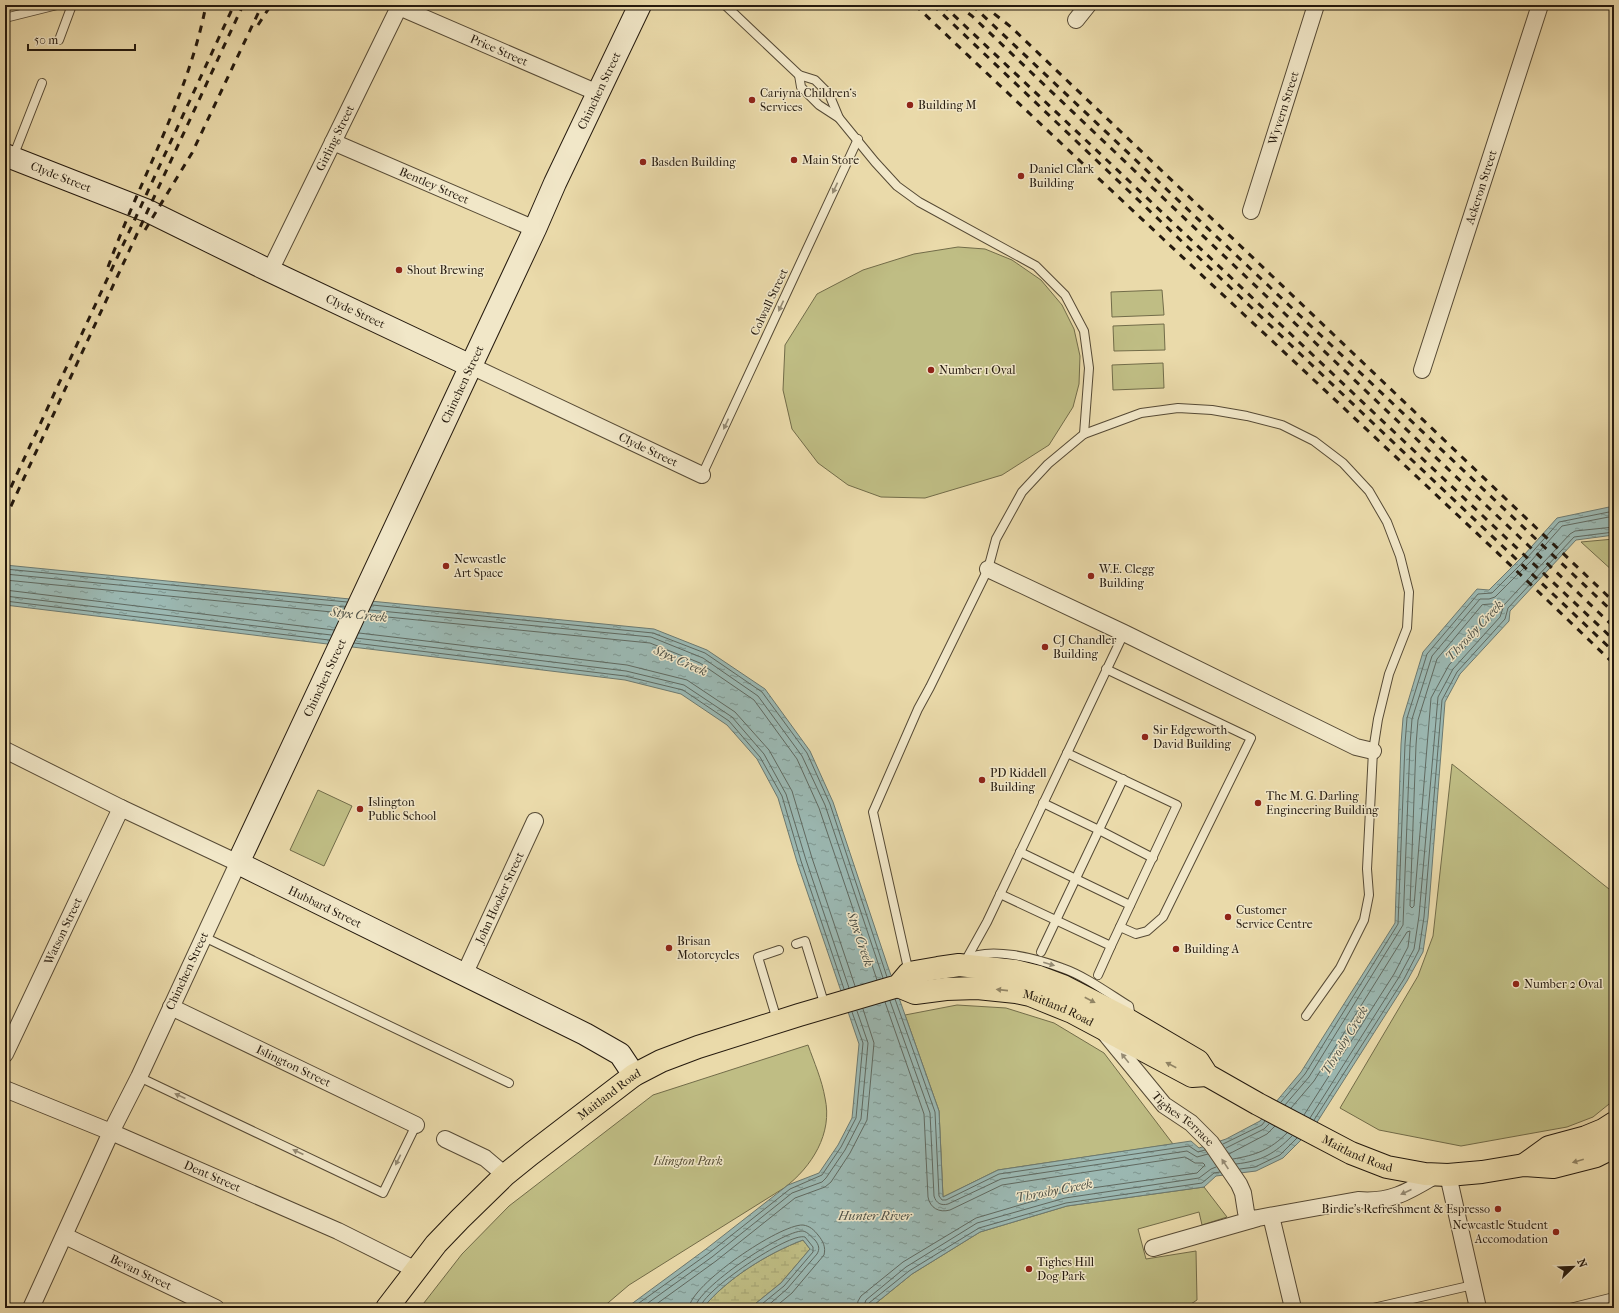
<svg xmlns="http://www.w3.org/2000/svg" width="1619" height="1313" font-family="'IM FELL French Canon',serif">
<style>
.green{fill:#bfbd84;stroke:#726c49}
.wetland{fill:url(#wetland-marsh);stroke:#726c49}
.water{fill:url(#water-ripples);stroke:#6c7970}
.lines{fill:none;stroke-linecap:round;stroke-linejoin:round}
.shore{stroke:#606960;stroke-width:1}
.lane-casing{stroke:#564a35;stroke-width:10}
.street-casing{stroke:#564a35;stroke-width:18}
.secondary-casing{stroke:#251a0e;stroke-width:24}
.primary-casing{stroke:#251a0e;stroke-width:24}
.lane{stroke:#f1e7c8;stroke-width:8}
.street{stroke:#f1e7c8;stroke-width:16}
.secondary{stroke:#f1e7c8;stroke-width:22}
.primary{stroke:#eadaaa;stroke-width:22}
.rail{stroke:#251a0e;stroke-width:3;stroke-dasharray:7 7;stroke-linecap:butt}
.oneway{fill:#958b74}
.oneway2{fill:#918464}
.poi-dot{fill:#8f2418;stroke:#f1e7c8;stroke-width:1.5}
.labels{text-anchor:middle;stroke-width:3;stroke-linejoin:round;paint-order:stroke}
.street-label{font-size:12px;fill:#251a0e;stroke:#f1e7c8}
.poi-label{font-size:12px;fill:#251a0e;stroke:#f1e7c8;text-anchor:start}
.park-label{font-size:12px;font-style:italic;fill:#534b31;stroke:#f1e7c8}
.water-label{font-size:13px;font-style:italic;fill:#4e5147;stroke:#f1e7c8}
</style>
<defs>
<pattern id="wetland-marsh" width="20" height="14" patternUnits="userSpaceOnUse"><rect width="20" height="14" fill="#bfbd84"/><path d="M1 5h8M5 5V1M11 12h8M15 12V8" fill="none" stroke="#a4a271"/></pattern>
<pattern id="water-ripples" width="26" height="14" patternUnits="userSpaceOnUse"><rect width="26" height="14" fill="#9bb8b2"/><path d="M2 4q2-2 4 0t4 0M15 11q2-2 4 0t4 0" fill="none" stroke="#7e958f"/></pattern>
</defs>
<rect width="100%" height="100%" fill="#eadaaa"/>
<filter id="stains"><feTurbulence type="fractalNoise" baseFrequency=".005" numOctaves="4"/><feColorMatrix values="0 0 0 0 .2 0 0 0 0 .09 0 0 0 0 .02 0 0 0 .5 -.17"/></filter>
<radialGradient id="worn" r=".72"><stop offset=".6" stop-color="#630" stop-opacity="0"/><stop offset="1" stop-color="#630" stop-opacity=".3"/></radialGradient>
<!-- green -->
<g class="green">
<path d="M958 247 985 249 1012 260 1041 280 1062 305 1074 329 1080 356 1079 384 1073 407 1049 445 1002 475 925 498 881 497 848 485 818 463 792 429 783 390 785 345 817 294 863 270 914 254Z"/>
<path d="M1162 290 1164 315 1112 317 1111 292Z"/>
<path d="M1164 324 1165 350 1114 351 1113 326Z"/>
<path d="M1163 363 1164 388 1113 390 1112 365Z"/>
<path d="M1614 539V572L1581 542Z"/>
<path d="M1452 764 1614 893V1100L1593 1117 1567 1127 1461 1146 1379 1130 1340 1108 1418 976 1433 936Z"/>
<path d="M318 790 352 806 324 866 290 850Z"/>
<path d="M957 1005 1006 1008 1054 1023 1104 1053 1173 1144 998 1170 943 1197 939 1111 905 1015Z"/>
<path d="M808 1045C814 1062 822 1080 825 1098 833 1133 812 1167 784 1188L629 1285 602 1308H420L462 1254 509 1206 653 1095Z"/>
<path d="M1204 1187 1227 1217 1202 1225 1199 1212 1138 1229 1146 1259 1196 1251 1197 1300 1185 1308H870L912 1274 980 1232 1067 1206Z"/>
</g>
<!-- wetland -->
<path class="wetland" d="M803 1240 810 1249 781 1283 750 1308H703C726 1279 768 1253 803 1240Z"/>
<!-- water -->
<path class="water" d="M1614 506V535L1576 540 1510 611 1509 621 1460 674 1445 702 1428 918 1423 952 1407 981 1314 1127 1283 1158 1256 1171 1216 1176 1204 1187 1067 1206 980 1232 912 1274 870 1308H750L781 1283 810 1249 803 1240C768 1253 726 1279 703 1308H626L706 1249 788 1185 819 1173 838 1145 852 1118 859 1044 797 862 778 798 757 759 727 725 681 694 625 680 5 605V565L654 629 707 650 765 689 810 751 833 802 887 964 939 1111 943 1197 998 1170 1191 1141 1199 1148 1226 1139 1260 1121 1301 1072 1395 923 1401 744 1403 718 1423 652 1477 589 1489 590 1524 555 1557 518Z"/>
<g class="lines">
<!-- shore -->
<g class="shore">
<path d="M5 569 347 602"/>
<path d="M5 574 345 607"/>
<path d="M5 580 342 613"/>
<path d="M5 590 334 630"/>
<path d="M5 596 331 635"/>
<path d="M5 601 329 640"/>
<path d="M1494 604 1496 606 1494 614 1449 665 1431 698 1414 906 1412 908 1410 906 1416 745 1418 720 1437 659 1482 605Z"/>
<path d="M372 605 653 633 705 653 762 692 807 753 830 804 887 977"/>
<path d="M370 610 651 637 703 658 758 696 802 756 825 805 883 978"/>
<path d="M367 615 650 643 700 663 754 700 797 759 819 808 877 980"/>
<path d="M359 633 627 665 687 680 735 712 769 750 792 791 812 858 855 986"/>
<path d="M356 638 626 671 684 685 732 717 764 754 786 794 806 860 849 988"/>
<path d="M354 643 625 676 683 690 729 721 760 757 782 796 801 861 844 989"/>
<path d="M895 999 935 1112 939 1196 942 1200H946L999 1174 1189 1146 1198 1152 1205 1150"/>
<path d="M890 1001 930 1113 934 1196C936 1203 941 1206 948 1204L1001 1179 1187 1151 1197 1157 1208 1154"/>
<path d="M1281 1102 1305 1074 1398 924 1405 744 1407 718 1427 654 1478 594 1492 593 1527 558 1559 522 1614 511"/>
<path d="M1285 1105 1309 1077 1403 925 1410 745 1412 719 1432 656 1480 599H1489L1495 597 1531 561 1562 526 1614 516"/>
<path d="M1291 1108 1314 1081 1407 932 1410 931 1408 947 1394 974 1304 1115"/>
<path d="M1310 1118 1399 977 1414 949 1419 916 1438 697 1453 669 1500 617 1504 605 1570 534 1575 531 1614 527"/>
<path d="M1314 1120 1404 979 1419 950 1424 917 1442 700 1457 672 1505 619 1508 608 1574 537 1614 532"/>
<path d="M1223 1144 1262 1125 1265 1121"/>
<path d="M1226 1148 1264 1129 1269 1124"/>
<path d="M1229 1154 1267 1134 1275 1126"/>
<path d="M1233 1159C1256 1155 1270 1150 1287 1133"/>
<path d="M1236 1164C1262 1161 1274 1154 1292 1136"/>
<path d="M1240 1169 1255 1167 1280 1155 1297 1138"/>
<path d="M632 1308 709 1253 790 1189 822 1175 841 1147 856 1118 863 1043 852 1012"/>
<path d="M641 1308 712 1257 792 1193 822 1182 826 1178 845 1150 861 1119 868 1043 857 1011"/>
<path d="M651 1308 716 1261 795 1198 825 1187 831 1182 850 1153 867 1120 874 1043 863 1009"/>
<path d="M689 1308C690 1285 780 1224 803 1225 810 1226 814 1230 818 1235 823 1241 826 1247 824 1255L792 1293 774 1308"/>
<path d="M695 1308C696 1289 783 1230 803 1231 808 1232 811 1237 815 1240 819 1245 820 1249 817 1254L787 1289 765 1308"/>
<path d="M700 1308C702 1291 789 1232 805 1237L813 1247V1252L784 1286 757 1308"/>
<path d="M857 1308 858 1301 861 1296 903 1262 976 1218 1064 1192 1197 1173 1205 1165 1203 1163H1195L1185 1157 1002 1185 950 1210C939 1213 930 1208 928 1197L924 1114 885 1002"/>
<path d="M863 1308 866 1300 906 1267 977 1223 1065 1198 1199 1178 1211 1169 1216 1167"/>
<path d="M868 1308 869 1303 909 1271 979 1228 1066 1203 1202 1183 1214 1173 1220 1172"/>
</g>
<!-- lane casing -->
<g class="lane-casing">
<g id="lane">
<path d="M725 5 799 75 815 80 829 94 839 118 875 162 897 186 919 202 1036 266 1065 295 1084 331 1089 368 1084 434"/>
<path d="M5 18 57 5"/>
<path d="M59 40 72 5"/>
<path d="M799 75 801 87 819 105 839 118"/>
<path d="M13 157 42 83"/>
<path d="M702 475 858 139"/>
<path d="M1106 669 1251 738 1163 917 1147 931 1136 934 1120 927"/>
<path d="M1043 803 1099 830 1153 858"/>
<path d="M1020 852 1130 905"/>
<path d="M1000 894 1111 946 1177 805 1067 753"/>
<path d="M204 937 509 1083"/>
<path d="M796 944 805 941 825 1006"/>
<path d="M1041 952 1123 779"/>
<path d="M967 958 987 922 1124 633"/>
<path d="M966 960C988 945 1038 959 1062 968 1085 976 1108 993 1129 1006L1131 1018"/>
<path d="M909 973 873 812 918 709 930 687 988 569 996 539 1022 492 1048 464 1084 434 1141 413 1178 408 1212 410 1247 416 1282 425 1314 441 1343 463 1369 491 1387 522 1400 556 1409 592 1407 628 1389 674 1378 719 1373 751 1367 869 1369 895 1364 920 1340 968 1306 1016"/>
<path d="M1098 975 1111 946"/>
<path d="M777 1020 758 957 779 950"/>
<path d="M139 1077 383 1193 416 1125"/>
<path d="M1373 1308 1473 1285"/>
<path d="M1570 1308 1614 1297"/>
</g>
</g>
<!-- street casing -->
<g class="street-casing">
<g id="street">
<path id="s1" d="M399 7 598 93"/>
<path d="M1076 20 1088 5"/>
<path id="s2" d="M333 142 535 229"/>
<path id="s3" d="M1251 211 1316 5"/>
<path id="s4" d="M270 271 400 5"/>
<path id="s5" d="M471 366 702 475"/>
<path id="s6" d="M1422 370 1540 5"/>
<path d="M988 569 1124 633 1356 747 1373 751"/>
<path d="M5 750 121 808 238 863 139 1077 111 1132 31 1308"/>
<path id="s7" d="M464 975 535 821"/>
<path id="s8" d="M171 1007 416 1125"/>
<path id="s9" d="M1104 1032 1164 1105 1191 1123 1211 1143 1239 1184 1243 1193 1246 1212 1250 1220"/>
<path id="s10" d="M5 1054 121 808"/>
<path id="s11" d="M5 1089 111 1132 338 1231 416 1270"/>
<path d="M445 1139 485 1158 505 1175"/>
<path d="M1448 1175 1478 1308"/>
<path d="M1271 1216 1293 1308"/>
<path id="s12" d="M65 1236 216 1308"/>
<path d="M1153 1248 1258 1218 1358 1200C1391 1203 1409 1191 1436 1175"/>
</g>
</g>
<!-- secondary casing -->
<g class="secondary-casing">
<g id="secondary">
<path id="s13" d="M5 155 148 211 270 271 471 366"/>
<path id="s14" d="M634 1075 620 1054 585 1034 238 863 535 229 555 183 640 5"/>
</g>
</g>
<!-- primary casing -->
<g class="primary-casing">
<g id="primary">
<path id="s15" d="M898 986 915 993 946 989 977 988 1016 992 1030 995 1072 1012 1192 1076 1207 1075"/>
<path d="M1524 1165 1549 1147 1586 1137 1603 1130 1614 1123"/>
<path id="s16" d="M387 1308 436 1244 460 1219 505 1175 531 1154 634 1075 661 1061 698 1047 799 1015 898 986 909 973 938 968 959 965 1015 971 1039 977 1063 986 1123 1017 1198 1061 1207 1075 1258 1104 1351 1153 1387 1167 1425 1174 1448 1175 1482 1172 1524 1165 1553 1167 1596 1156 1614 1147"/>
</g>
</g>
<!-- lane -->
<use href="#lane" class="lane"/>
<!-- street -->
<use href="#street" class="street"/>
<!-- secondary -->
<use href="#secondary" class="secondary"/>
<!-- primary -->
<use href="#primary" class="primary"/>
<!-- rail -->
<g class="rail">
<path d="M915 5C1147 226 1383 442 1614 664"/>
<path d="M933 5 1614 652"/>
<path d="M943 5 1614 640"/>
<path d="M957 5 972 16 1614 627"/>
<path d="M972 5 1614 613"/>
<path d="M983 5 1011 27 1614 602"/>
<path d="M258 25 271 5"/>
<path d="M145 230 192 153 262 5"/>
<path d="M108 267C140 179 188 97 206 5"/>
<path d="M5 500 234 5"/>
<path d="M5 519 243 5"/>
</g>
</g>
<!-- one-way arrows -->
<defs><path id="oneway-solid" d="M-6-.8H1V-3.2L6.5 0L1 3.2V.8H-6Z"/></defs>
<g class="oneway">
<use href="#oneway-solid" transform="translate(835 188) rotate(115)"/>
<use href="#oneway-solid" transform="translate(781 306) rotate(115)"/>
<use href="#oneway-solid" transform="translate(726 424) rotate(115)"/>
<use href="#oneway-solid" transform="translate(1049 964) rotate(16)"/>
<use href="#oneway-solid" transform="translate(1125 1058) rotate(-129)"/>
<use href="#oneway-solid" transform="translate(180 1096) rotate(-155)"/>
<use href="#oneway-solid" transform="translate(298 1152) rotate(-155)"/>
<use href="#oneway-solid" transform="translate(398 1160) rotate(116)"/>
<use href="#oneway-solid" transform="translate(1225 1164) rotate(-124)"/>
<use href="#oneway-solid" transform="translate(1406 1192) rotate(156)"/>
</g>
<g class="oneway2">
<use href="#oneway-solid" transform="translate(1002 990) rotate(-174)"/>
<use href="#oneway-solid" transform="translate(1090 1000) rotate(28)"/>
<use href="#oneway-solid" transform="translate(1171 1065) rotate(-152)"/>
<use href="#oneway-solid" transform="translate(1578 1161) rotate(164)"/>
</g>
<!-- markers -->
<g class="poi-dot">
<circle cx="752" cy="100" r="4"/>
<circle cx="910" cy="105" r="4"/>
<circle cx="794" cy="160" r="4"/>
<circle cx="643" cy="162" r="4"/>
<circle cx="1021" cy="176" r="4"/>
<circle cx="399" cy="270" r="4"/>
<circle cx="931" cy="370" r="4"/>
<circle cx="446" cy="566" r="4"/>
<circle cx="1091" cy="576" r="4"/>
<circle cx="1045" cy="647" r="4"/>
<circle cx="1145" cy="737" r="4"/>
<circle cx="982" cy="780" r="4"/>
<circle cx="1258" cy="803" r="4"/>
<circle cx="360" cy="809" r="4"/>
<circle cx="1228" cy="917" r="4"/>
<circle cx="669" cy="948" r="4"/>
<circle cx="1176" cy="949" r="4"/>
<circle cx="1516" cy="984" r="4"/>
<circle cx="1498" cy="1209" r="4"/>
<circle cx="1556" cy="1232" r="4"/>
<circle cx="1029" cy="1269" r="4"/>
</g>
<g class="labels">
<!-- street labels -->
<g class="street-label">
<text dy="4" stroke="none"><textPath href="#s1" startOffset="109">Price Street</textPath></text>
<text dy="4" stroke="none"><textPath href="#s14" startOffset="1305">Chinchen Street</textPath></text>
<text dy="4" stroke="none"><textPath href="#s3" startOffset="108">Wyvern Street</textPath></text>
<text dy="4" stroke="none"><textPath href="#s4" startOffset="148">Girling Street</textPath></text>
<text dy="4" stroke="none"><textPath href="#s13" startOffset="60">Clyde Street</textPath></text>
<text dy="4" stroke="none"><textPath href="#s2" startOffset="110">Bentley Street</textPath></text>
<text dy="4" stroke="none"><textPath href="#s6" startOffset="192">Ackeron Street</textPath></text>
<text transform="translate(769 302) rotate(-65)" y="4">Colwall Street</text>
<text dy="4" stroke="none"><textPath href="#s13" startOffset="384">Clyde Street</textPath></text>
<text dy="4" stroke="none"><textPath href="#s14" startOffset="981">Chinchen Street</textPath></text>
<text dy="4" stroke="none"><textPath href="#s5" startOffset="196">Clyde Street</textPath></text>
<text dy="4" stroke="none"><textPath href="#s14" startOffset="657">Chinchen Street</textPath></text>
<text dy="4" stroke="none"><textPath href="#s7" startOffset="85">John Hooker Street</textPath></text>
<text transform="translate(325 907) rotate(26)" y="4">Hubbard Street</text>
<text dy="4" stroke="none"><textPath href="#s10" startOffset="136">Watson Street</textPath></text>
<text transform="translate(187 971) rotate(-65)" y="4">Chinchen Street</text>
<text dy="4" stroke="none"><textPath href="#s15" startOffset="165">Maitland Road</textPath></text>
<text dy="4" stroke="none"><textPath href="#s8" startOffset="136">Islington Street</textPath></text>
<text dy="4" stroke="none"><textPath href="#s16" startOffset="310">Maitland Road</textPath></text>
<text dy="4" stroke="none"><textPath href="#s9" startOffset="118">Tighes Terrace</textPath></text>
<text dy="4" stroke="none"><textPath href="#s16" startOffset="1136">Maitland Road</textPath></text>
<text dy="4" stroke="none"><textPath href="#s11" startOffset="225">Dent Street</textPath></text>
<text dy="4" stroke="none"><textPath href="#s12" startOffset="84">Bevan Street</textPath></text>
</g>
<!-- poi labels -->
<g class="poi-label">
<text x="760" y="97">Cariyna Children‘s<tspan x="760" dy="14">Services</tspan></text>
<text x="918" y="109">Building M</text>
<text x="802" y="164">Main Store</text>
<text x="651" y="166">Basden Building</text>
<text x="1029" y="173">Daniel Clark<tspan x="1029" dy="14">Building</tspan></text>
<text x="407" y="274">Shout Brewing</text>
<text x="939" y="374">Number 1 Oval</text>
<text x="454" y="563">Newcastle<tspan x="454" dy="14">Art Space</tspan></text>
<text x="1099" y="573">W.E. Clegg<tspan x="1099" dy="14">Building</tspan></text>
<text x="1053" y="644">CJ Chandler<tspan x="1053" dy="14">Building</tspan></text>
<text x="1153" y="734">Sir Edgeworth<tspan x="1153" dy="14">David Building</tspan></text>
<text x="990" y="777">PD Riddell<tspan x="990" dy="14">Building</tspan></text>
<text x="1266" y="800">The M. G. Darling<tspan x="1266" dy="14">Engineering Building</tspan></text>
<text x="368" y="806">Islington<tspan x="368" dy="14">Public School</tspan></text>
<text x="1236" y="914">Customer<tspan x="1236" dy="14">Service Centre</tspan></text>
<text x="677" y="945">Brisan<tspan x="677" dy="14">Motorcycles</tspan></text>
<text x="1184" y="953">Building A</text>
<text x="1524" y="988">Number 2 Oval</text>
<text x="1490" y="1213" text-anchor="end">Birdie’s Refreshment &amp; Espresso</text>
<text x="1548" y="1229" text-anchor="end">Newcastle Student<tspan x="1548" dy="14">Accomodation</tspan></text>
<text x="1037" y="1266">Tighes Hill<tspan x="1037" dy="14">Dog Park</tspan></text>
</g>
<!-- park labels -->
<g class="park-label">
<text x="688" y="1165">Islington Park</text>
</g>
<!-- water labels -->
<g class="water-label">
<text transform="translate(359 614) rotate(6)" y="5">Styx Creek</text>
<text transform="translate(1474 630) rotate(-47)" y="5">Throsby Creek</text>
<text transform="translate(681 660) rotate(24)" y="5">Styx Creek</text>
<text transform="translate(861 939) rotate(71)" y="5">Styx Creek</text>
<text transform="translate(1344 1040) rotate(-59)" y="5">Throsby Creek</text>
<text transform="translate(1054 1190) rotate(-11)" y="5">Throsby Creek</text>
<text x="875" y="1220">Hunter River</text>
</g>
</g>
<!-- margin -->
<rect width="1619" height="1313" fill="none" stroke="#eadaaa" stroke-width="20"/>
<rect x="6" y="6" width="1607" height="1301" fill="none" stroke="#251a0e" stroke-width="2"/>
<rect x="10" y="10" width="1599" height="1293" fill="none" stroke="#251a0e"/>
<!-- north arrow -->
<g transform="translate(1573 1267) rotate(67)" stroke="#f1e7c8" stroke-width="3" paint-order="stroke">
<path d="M0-3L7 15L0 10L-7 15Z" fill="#251a0e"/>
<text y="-6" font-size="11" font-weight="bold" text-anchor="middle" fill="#251a0e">N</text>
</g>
<!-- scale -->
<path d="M28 44v6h107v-6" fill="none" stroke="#251a0e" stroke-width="2"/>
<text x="34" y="44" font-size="12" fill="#251a0e" stroke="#f1e7c8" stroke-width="3" paint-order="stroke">50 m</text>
<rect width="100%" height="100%" filter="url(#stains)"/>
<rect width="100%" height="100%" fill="url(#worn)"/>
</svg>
